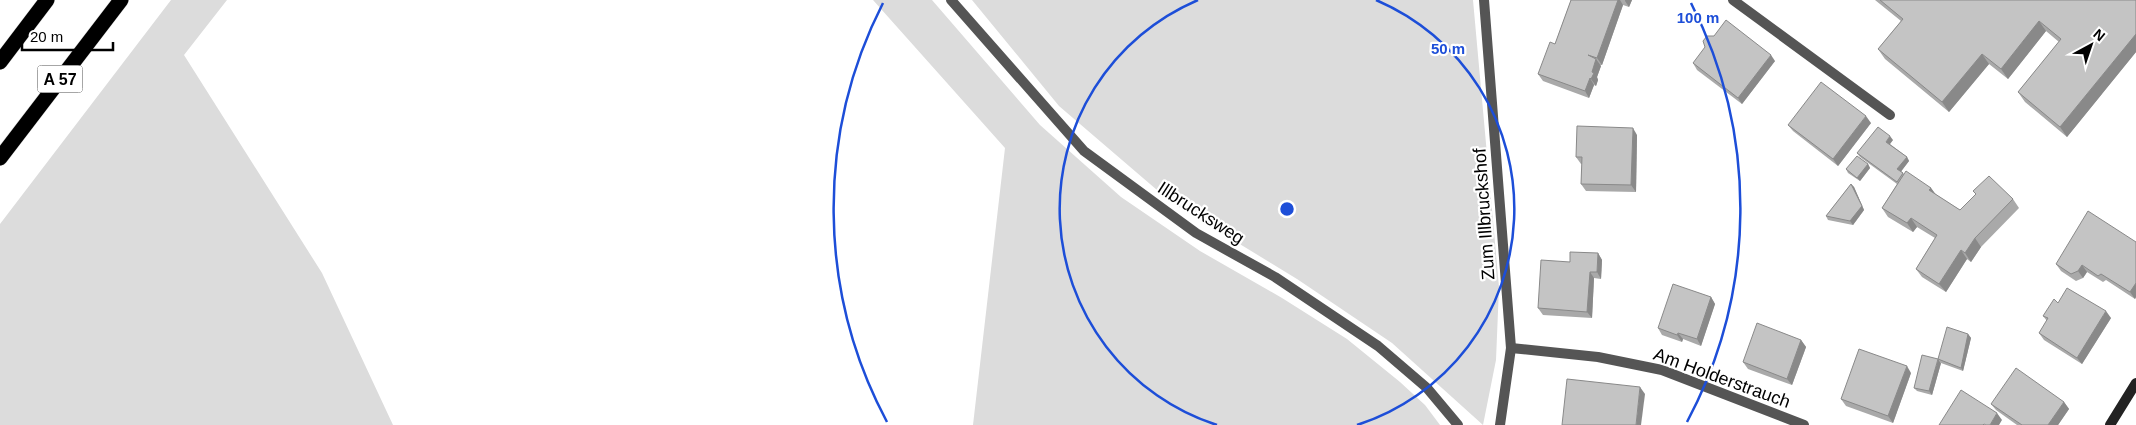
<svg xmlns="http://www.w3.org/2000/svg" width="2136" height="425" font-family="Arial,sans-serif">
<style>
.green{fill:#dcdcdc}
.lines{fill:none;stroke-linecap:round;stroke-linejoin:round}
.highway-casing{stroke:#dbdbdb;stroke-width:16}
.street{stroke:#555;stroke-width:10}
.secondary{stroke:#222;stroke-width:10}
.highway{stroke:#000;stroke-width:15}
.wall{fill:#a9a9a9}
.shaded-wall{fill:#898989}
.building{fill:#c4c4c4;stroke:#898989}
.ring{fill:none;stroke:#1d4ed8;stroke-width:2.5}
.labels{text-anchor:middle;stroke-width:4.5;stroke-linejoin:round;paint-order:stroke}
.shield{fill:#fff;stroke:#4c4c4c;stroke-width:1}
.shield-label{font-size:16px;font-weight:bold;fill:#000}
.street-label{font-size:18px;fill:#000;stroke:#fff}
.centre{fill:#1d4ed8;stroke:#fff;stroke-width:2.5}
.ring-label{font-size:15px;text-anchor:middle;font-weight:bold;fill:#1d4ed8;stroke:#fff;stroke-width:4.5;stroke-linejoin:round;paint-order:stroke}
</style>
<rect width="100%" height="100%" fill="#fff"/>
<!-- green -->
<g class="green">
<path d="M171 0H227L184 55 322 273 393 425H0V224Z"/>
<path d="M873 0H932L1040 125 1121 197 1200 251 1282 298 1347 339 1400 382 1425 405 1440 425H973L1005 148Z"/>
<path d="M972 0H1473L1499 287 1496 360 1483 425 1392 343 1297 279 1171 202 1059 106Z"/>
</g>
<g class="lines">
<!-- highway casing -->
<g class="highway-casing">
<g id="highway">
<path d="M0 62 47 0"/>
<path d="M0 158 121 0"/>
</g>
</g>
<!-- street -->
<g class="street">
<path d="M951 0 1084 151 1196 233 1275 277 1378 346 1427 388 1458 425"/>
<path d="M1484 0 1511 348 1500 425"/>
<path d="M1733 0 1890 115"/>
<path d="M1511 348 1598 357 1662 370 1804 425"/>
</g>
<!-- secondary -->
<path class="secondary" d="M2110 425 2136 383"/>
<!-- highway -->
<use href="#highway" class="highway"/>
</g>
<!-- wall -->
<g class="wall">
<path d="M1571 0H1632L1629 7 1623 5 1602 65H1600L1601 66 1597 77 1598 80 1596 86 1594 85 1589 98 1543 81 1538 74 1555 44Z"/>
<path d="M1875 0H2136V52L2067 137 2025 102 2018 92 2059 42 2046 31 2008 79 1989 64 1949 112 1885 59 1878 49 1901 21Z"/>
<path d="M1775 61 1742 104 1697 70 1693 63Z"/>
<path d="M1871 123 1838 166 1793 131 1788 125Z"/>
<path d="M1637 135 1636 192 1586 191 1581 184 1582 164H1581L1576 157Z"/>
<path d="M1893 140 1890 144 1907 157 1909 161 1901 171 1904 174 1931 188 1935 194 1960 210 2013 199 2019 208 1981 247 1971 262 1967 259 1946 292 1922 277 1916 269 1935 238 1917 227 1913 232 1888 217 1882 208 1897 184 1860 157 1857 153Z"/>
<path d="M1868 164 1870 168 1860 181 1848 173 1846 169Z"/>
<path d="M1851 184 1854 187 1864 210 1853 225 1828 220 1826 216Z"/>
<path d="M2136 242V297L2135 299 2106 280 2103 282 2087 272 2083 278 2076 281 2061 271 2056 264Z"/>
<path d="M1598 253 1602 260 1601 279 1594 278 1592 318 1543 315 1538 308 1570 262Z"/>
<path d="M1711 297 1715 304 1701 346 1683 339 1682 342 1662 335 1658 328Z"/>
<path d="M2058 303 2111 318 2082 364 2044 340 2039 333 2047 321 2043 316Z"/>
<path d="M1968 334 1971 338 1963 371 1941 363 1938 359Z"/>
<path d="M1801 340 1806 347 1792 385 1748 369 1743 362Z"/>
<path d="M1941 363 1932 395 1917 391 1914 388Z"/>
<path d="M1911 373 1893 423 1846 406 1841 399Z"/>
<path d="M2064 402 2069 409 2058 425H2017L1996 410 1991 404Z"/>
</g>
<!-- shaded-wall -->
<g class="shaded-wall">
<path d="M1618 0H1620L1623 5 1602 65 1597 58Z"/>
<path d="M1625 0H1632L1629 7 1625 1Z"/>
<path d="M2039 21 2046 31 2008 79 2001 69Z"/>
<path d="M2136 34V52L2067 137 2060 127Z"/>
<path d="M1982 54 1989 64 1949 112 1942 102Z"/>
<path d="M1771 55 1775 61 1742 104 1738 98Z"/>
<path d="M1596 59 1601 66 1597 77 1598 80 1596 86 1591 79 1592 72Z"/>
<path d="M1590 78 1594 85 1589 98 1585 91Z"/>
<path d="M1866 116 1871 123 1838 166 1833 159Z"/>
<path d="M1633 128 1637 135 1636 192 1631 185Z"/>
<path d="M1890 136 1893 140 1889 145 1886 142Z"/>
<path d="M1907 157 1909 161 1900 173 1897 169Z"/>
<path d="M1868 164 1870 168 1860 181 1857 178Z"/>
<path d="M1851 184 1854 187 1864 210 1853 225 1850 221Z"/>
<path d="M1931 188 1937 196 1929 190Z"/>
<path d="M1911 218 1917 227 1913 232 1907 223Z"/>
<path d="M1975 238 1981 247 1971 262 1965 253Z"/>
<path d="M1961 250 1967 259 1946 292 1939 284Z"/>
<path d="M1598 253 1602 260 1601 279 1597 272Z"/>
<path d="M2082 265 2087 272 2083 278 2078 271Z"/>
<path d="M1590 272 1594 278 1592 318 1587 312Z"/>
<path d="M2136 283V297L2135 299 2130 292Z"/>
<path d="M1711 297 1715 304 1701 346 1697 339Z"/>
<path d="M2106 311 2111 318 2082 364 2077 358Z"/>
<path d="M1678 333 1683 339 1682 342 1677 335Z"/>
<path d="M1968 334 1971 338 1963 371 1961 368Z"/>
<path d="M1801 340 1806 347 1792 385 1787 379Z"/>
<path d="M1938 359 1941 363 1932 395 1929 391Z"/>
<path d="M1907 366 1911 373 1893 423 1888 416Z"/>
<path d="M1640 387 1645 394 1641 425H1636Z"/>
<path d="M2064 402 2069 409 2058 425H2048Z"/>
<path d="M1997 413 2002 420 1999 425H1990Z"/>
</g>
<!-- building -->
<g class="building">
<path d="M1571 0H1618L1597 58 1588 55 1596 59 1592 72 1594 73 1591 79 1590 78 1585 91 1538 74 1550 42 1555 44Z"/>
<path d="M1880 0H2136V34L2060 127 2018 92 2061 39 2039 21 2001 69 1982 54 1942 102 1878 49 1903 19Z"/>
<path d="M1726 20 1771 55 1738 98 1693 63 1705 47 1703 41 1707 36H1714Z"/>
<path d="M1821 82 1866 116 1833 159 1788 125Z"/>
<path d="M1577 126 1633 128 1631 185 1581 184 1582 157H1576Z"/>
<path d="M1878 127 1890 136 1886 142 1907 157 1897 169 1903 173 1897 182 1857 153Z"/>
<path d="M1857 156 1868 164 1857 178 1846 169Z"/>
<path d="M1906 171 1931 188 1929 190 1960 210 1976 194 1973 191 1989 176 2013 199 1975 238 1965 253 1961 250 1939 284 1916 269 1937 235 1911 218 1907 223 1882 208Z"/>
<path d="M1851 184 1862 206 1850 221 1826 216Z"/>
<path d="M2088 211 2136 242V283L2130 292 2101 274 2098 276 2082 265 2078 271 2071 274 2056 264Z"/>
<path d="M1570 252 1598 253 1597 272H1590L1587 312 1538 308 1541 260 1570 262Z"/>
<path d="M1673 284 1711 297 1697 339 1678 333 1677 335 1658 328Z"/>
<path d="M2067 288 2106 311 2077 358 2039 333 2048 318 2043 316 2054 299 2058 303Z"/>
<path d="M1757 323 1801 340 1787 379 1743 362Z"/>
<path d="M1947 327 1968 334 1961 368 1938 359Z"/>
<path d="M1859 349 1907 366 1888 416 1841 399Z"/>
<path d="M1922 355 1938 359 1929 391 1914 388Z"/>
<path d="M2016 368 2064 402 2048 425H2022L1991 404Z"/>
<path d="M1567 379 1640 387 1636 425H1562Z"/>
<path d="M1961 390 1997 413 1990 425H1986L1984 424 1983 425H1939Z"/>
</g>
<!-- distance rings -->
<g class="ring">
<path d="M1217 425A227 227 0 0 1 1198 0M1376 0A227 227 0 0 1 1357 425"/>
<path d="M887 422A453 453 0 0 1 883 3M1691 3A453 453 0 0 1 1687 422"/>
</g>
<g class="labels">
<!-- shield labels -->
<rect class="shield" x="37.5" y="65.5" width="45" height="27" rx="4"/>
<g class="shield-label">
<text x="60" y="85">A 57</text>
</g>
<!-- street labels -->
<g class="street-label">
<text transform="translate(1201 213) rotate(33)" y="6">Illbrucksweg</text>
<text transform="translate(1484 214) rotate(-94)" y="6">Zum Illbruckshof</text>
<text transform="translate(1722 378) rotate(20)" y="6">Am Holderstrauch</text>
</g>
</g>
<circle cx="1287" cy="209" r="8" class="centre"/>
<g class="ring-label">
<text x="1698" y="23">100 m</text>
<text x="1448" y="54">50 m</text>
</g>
<!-- north arrow -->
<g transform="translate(2091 45) rotate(40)" stroke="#ffffff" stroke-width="4" paint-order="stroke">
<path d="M0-4L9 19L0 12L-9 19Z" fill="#000000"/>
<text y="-8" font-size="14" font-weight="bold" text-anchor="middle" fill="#000000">N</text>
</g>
<!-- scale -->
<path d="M22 42v8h91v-8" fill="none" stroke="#000000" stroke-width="2.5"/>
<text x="30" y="42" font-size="15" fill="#000000" stroke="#ffffff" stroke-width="4" paint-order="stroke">20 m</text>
</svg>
